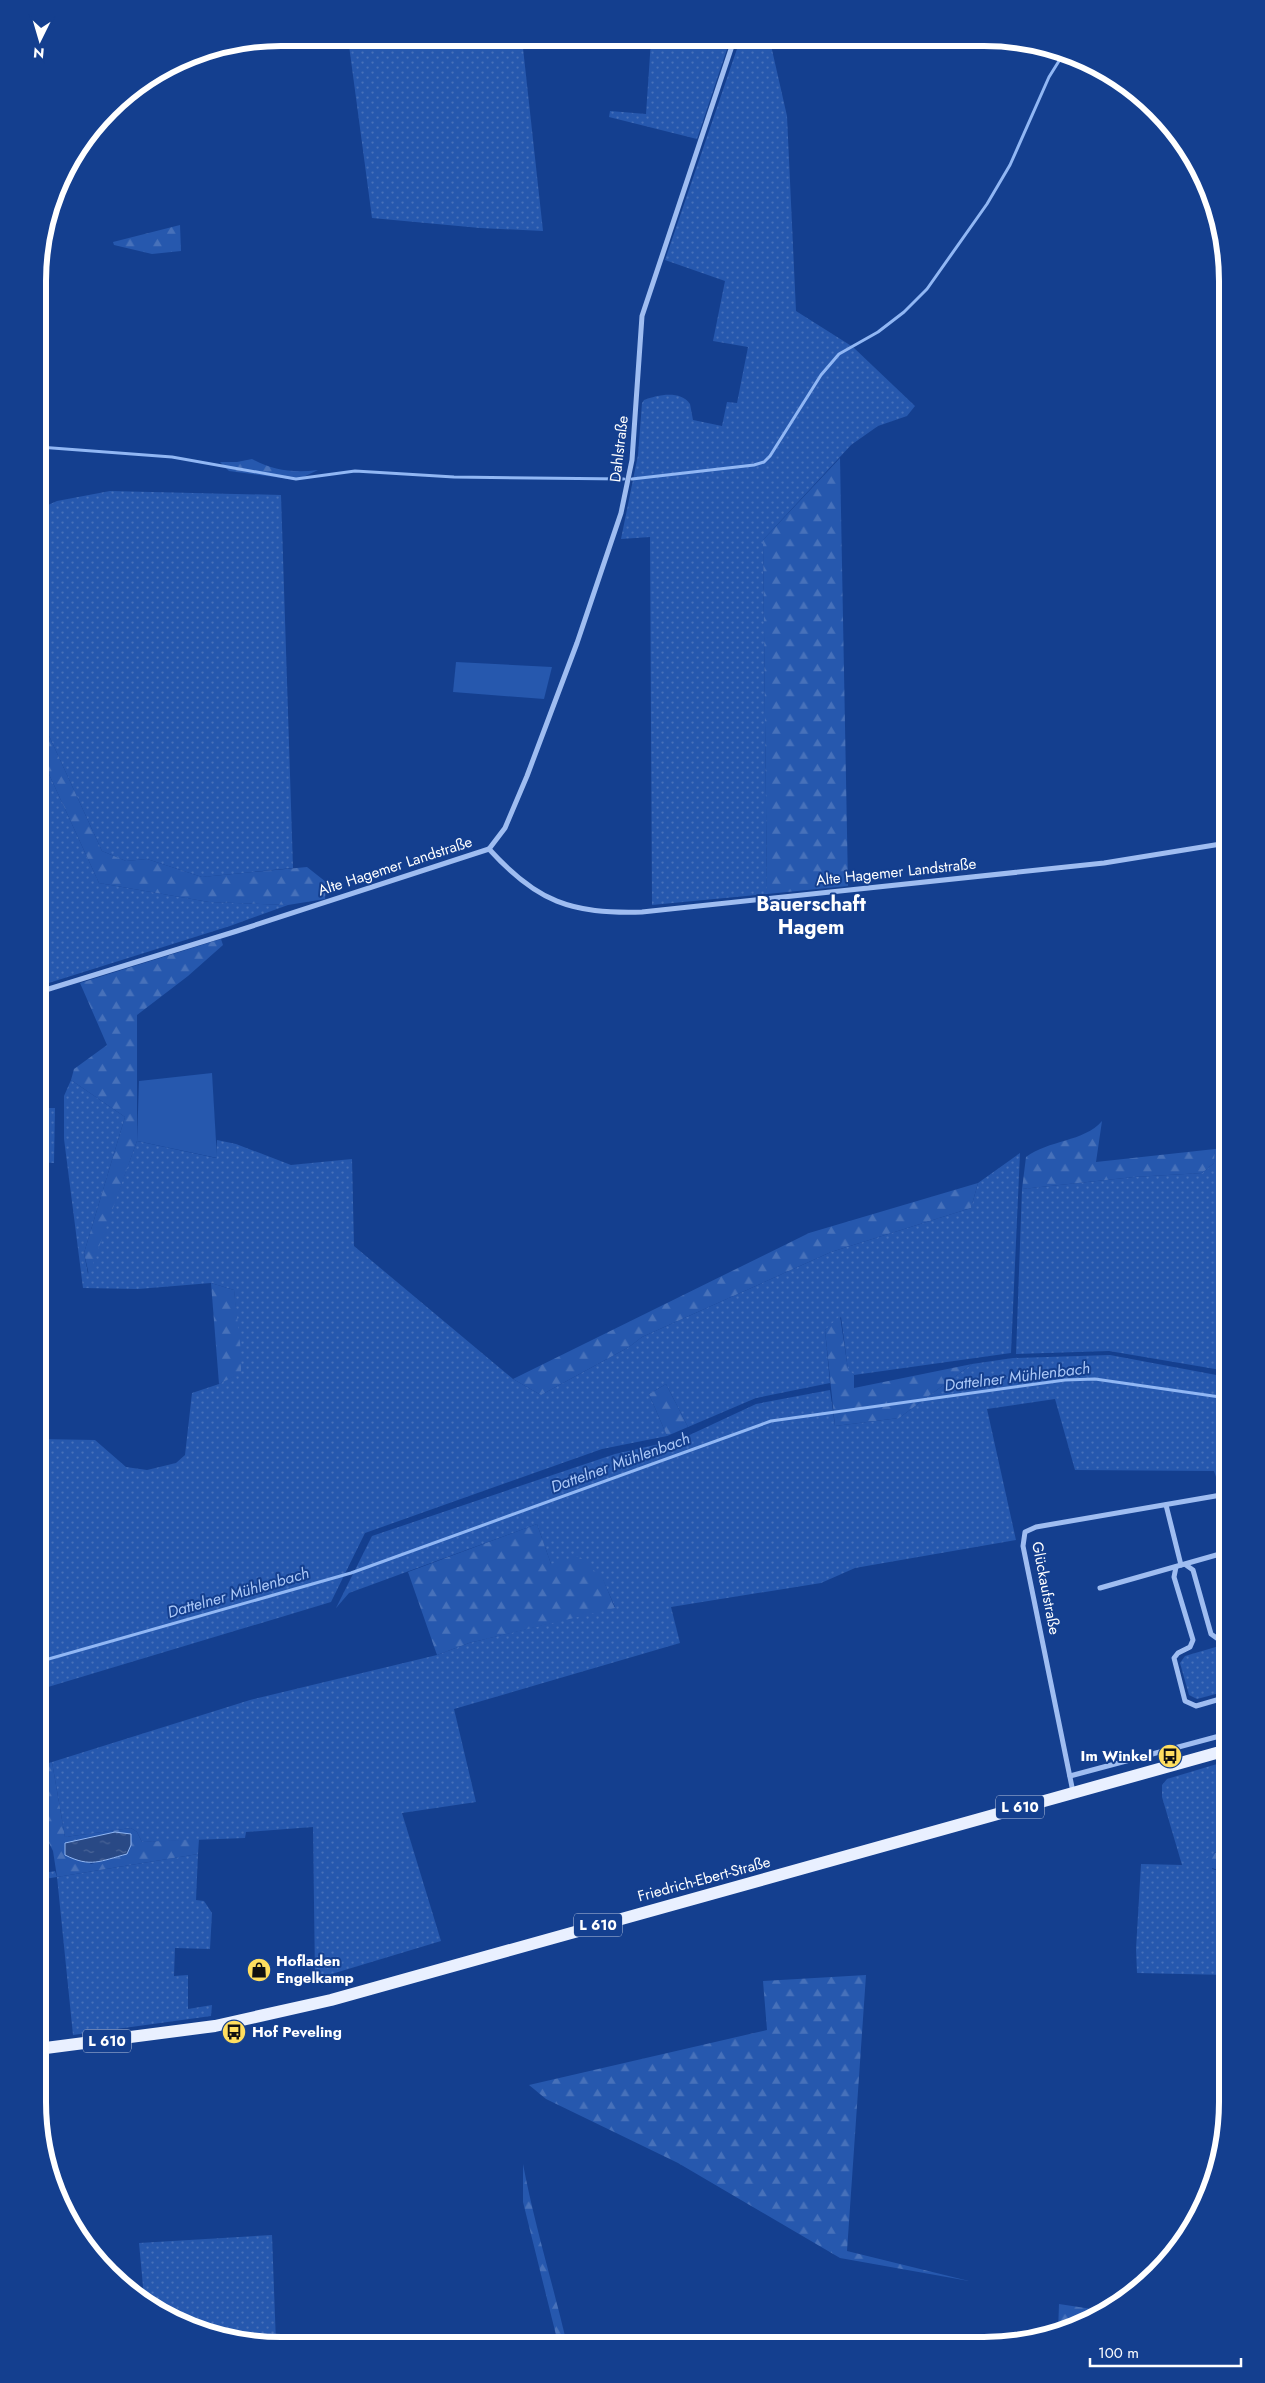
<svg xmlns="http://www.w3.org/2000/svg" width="1265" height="2383" font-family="Jost,sans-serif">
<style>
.green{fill:url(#green-dots)}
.forest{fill:url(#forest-firs);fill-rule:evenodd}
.pitch{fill:#2658ae}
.water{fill:url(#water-ripples);stroke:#91b7f4}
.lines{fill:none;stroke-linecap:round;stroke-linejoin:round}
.stream{stroke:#91b7f4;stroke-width:3}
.street{stroke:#9fbdf1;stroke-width:5}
.primary{stroke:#e9f0ff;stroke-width:12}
.labels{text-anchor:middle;stroke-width:4;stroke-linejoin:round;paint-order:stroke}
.shield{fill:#143f8f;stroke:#b8c5dd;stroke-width:1}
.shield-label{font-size:14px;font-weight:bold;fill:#fff}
.street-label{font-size:15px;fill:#fff;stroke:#143f8f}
.poi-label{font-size:15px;font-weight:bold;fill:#fff;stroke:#143f8f;text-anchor:start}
.water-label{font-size:16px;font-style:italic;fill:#abc8f8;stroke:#143f8f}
.district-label{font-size:20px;font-weight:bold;fill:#fff;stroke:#143f8f}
.rim{fill:none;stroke:#fff;stroke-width:6}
</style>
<defs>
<pattern id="green-dots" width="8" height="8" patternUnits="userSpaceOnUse" patternTransform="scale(1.25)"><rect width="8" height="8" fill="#2658ae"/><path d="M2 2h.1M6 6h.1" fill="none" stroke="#4771ba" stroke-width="1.8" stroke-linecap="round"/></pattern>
<pattern id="forest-firs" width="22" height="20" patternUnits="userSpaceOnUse" patternTransform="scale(1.25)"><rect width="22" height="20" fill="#2658ae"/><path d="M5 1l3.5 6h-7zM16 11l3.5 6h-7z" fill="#4771ba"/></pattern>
<pattern id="water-ripples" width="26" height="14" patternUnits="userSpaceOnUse" patternTransform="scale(1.25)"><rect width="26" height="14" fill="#294985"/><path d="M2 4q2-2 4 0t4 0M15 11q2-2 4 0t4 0" fill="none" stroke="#496497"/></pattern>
</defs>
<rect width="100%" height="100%" fill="#143f8f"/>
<!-- green -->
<g class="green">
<path d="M348 38 522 39 543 231 480 228 372 218Z"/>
<path d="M651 40H730L697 139 609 117 610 111 646 114Z"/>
<path d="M740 40 770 41 787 116 796 311 853 347 915 406 907 416 878 426 851 445 763 540 767 894 652 905 650 537 621 539 638 455 642 403 644 400C658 395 680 390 690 404L693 420 722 426 727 402 737 403 748 347 713 341 725 281 665 260Z"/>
<path d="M110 491 281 495 293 868 202 877 147 859 126 861 102 851 39 714V509L57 501Z"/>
<path d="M39 759 48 772 99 883 209 902 288 905 230 926 39 986Z"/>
<path d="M71 1080 125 1117 84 1253 88 1274 137 1141 216 1158 217 1140 236 1144 291 1165 352 1159 354 1246 513 1379 541 1395 629 1347 642 1337 831 1252 971 1208 978 1183 1020 1153 1011 1353 854 1375 848 1370 841 1317 825 1330 830 1383 756 1398 688 1427 666 1384 649 1394 667 1436 602 1449 365 1533 331 1602 38 1690V1439L95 1440 126 1467 147 1470 176 1463 185 1455 192 1393 219 1384 241 1372 234 1290 211 1283 138 1289 83 1288 64 1139V1096Z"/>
<path d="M39 1108H55L54 1163 39 1162Z"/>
<path d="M1227 1148V1371L1109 1351 1016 1354 1022 1189 1134 1177 1202 1173 1214 1163 1215 1149Z"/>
<path d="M1110 1355 1227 1377V1485L1219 1486 1214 1471 1075 1470 1055 1399 987 1409 1016 1540 855 1568 821 1583 671 1607 680 1643 454 1709 476 1802 402 1813 441 1941 315 1979 313 1827 246 1832 245 1838 142 1842 137 1832 131 1828 65 1837 52 1762 250 1700 437 1655 469 1643 615 1607 603 1580 551 1564 537 1524 349 1593 336 1608 372 1536 615 1454 681 1439 756 1404 830 1390 835 1426 899 1418 972 1364 1013 1358Z"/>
<path d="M1226 1644 1227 1691 1197 1699 1189 1695 1180 1663 1185 1656Z"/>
<path d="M1227 1761V1845L1214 1853 1212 1869 1227 1873V1975L1137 1973 1136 1949 1141 1864 1182 1865 1162 1797V1785L1167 1779Z"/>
<path d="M198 1854 196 1900 204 1901 212 1913 210 1949 175 1948 174 1976 188 1975V2009L212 2005 211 2016 73 2035 57 1877 38 1880V1874L55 1871 57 1877Z"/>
<path d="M272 2235 276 2343H249L173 2321 139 2297H144L139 2243Z"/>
</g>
<!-- forest -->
<g class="forest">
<path d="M180 225 181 251 152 254 114 245 113 242Z"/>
<path d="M840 458 848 886 767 894 763 540Z"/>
<path d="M252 459C273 471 294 473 318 470L297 480 229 471 220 462H237Z"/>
<path d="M39 714 102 851 126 861 147 859 202 877 307 867 326 882 325 899 288 905 209 902 99 883 48 772 39 759Z"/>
<path d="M221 939 223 945 188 976 137 1015V1141L89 1275 84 1253 125 1117 71 1080 74 1069 107 1045 80 983Z"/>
<path d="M1102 1121 1096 1162 1215 1149 1214 1163 1202 1173 1134 1177 1022 1189 1026 1157C1048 1140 1084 1142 1102 1121Z"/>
<path d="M978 1183 971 1208 831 1252 642 1337 629 1347 541 1395 513 1379 809 1233Z"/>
<path d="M211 1283 234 1290 241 1352V1373L219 1384Z"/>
<path d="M840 1316 848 1369 854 1375V1388L972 1364 899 1418 835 1426 825 1330Z"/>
<path d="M666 1384 688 1427 667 1436 649 1394Z"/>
<path d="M537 1524 551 1564 579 1556 603 1579 615 1608 469 1643 437 1655 408 1572Z"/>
<path d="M52 1762 65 1837 131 1828 137 1832 142 1842 199 1839 198 1854 57 1877 53 1851 38 1821V1766ZM130 1834 131 1845 127 1854 91 1864 65 1843Z"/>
<path d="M1227 1845V1873L1206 1866 1207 1858Z"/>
<path d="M866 1975 847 2251 969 2281 840 2258 678 2163 546 2099 529 2085 767 2030 763 1981Z"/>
<path d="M523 2164C534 2223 552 2281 566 2340L563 2341 556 2335 523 2202Z"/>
<path d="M1059 2304 1105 2311 1058 2333Z"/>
</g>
<!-- pitch -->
<g class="pitch">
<path d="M456 662 552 667 544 699 453 692Z"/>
<path d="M212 1073 217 1158 137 1141 139 1081Z"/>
</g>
<!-- water -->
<path class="water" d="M115 1832 131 1834V1845L127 1854C100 1861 91 1868 65 1855V1843Z"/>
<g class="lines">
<!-- stream -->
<g class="stream">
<path d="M39 447 172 457 296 479 355 471 454 477 624 479"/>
<path d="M632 479 754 465 764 462 770 456 821 375 839 354 878 332 904 312 927 289 987 204 1010 165 1049 77 1064 53"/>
<path d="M38 1662 351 1573 771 1421 1065 1380 1095 1379 1227 1398"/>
</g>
<!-- street -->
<g class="street">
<path d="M489 849 505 828 527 776 577 643 621 513 632 460 642 316 734 40"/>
<path d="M489 849C537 902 571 914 642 912L1104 863 1227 843"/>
<path d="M39 992 237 931 489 849"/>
<path d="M1166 1505 1181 1565"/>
<path d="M1186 1565 1193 1570 1211 1634 1218 1639H1227"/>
<path d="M1176 1567 1174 1577 1193 1640 1190 1647 1178 1653 1174 1658 1185 1701 1196 1706 1227 1697"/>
<path d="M1100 1588 1227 1552"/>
<path d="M1220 1700 1227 1722"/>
<path d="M1070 1776 1227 1734"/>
<path d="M1073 1792 1023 1546 1025 1532 1036 1527 1227 1494"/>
</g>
<!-- primary -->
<path class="primary" d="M38 2049 215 2026 331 2000 1227 1750"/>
</g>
<!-- icons -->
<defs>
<g id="bus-disc" transform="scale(1.25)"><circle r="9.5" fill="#ffde5f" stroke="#143f8f"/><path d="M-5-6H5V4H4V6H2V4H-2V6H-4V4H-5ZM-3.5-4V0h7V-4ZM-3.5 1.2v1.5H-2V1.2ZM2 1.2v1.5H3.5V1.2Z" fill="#111"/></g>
<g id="shop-disc" transform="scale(1.25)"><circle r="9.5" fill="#ffde5f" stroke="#143f8f"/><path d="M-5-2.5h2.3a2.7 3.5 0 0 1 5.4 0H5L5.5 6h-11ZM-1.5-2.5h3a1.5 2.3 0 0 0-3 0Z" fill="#111"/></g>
</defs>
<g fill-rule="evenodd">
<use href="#bus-disc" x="1170" y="1756"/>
<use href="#shop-disc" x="259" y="1970"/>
<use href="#bus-disc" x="234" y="2032"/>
</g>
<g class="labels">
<!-- shield labels -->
<g class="shield">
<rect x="996" y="1795.5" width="48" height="23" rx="4"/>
<rect x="574" y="1913.5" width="48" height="23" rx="4"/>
<rect x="83" y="2029.5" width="48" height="23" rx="4"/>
</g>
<g class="shield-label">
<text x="1020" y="1812">L 610</text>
<text x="598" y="1930">L 610</text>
<text x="107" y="2046">L 610</text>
</g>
<!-- street labels -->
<g class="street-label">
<text transform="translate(619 449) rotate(-83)" y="5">Dahlstraße</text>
<text transform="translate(395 866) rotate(-18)" y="5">Alte Hagemer Landstraße</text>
<text transform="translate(896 872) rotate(-6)" y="5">Alte Hagemer Landstraße</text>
<text transform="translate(1046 1588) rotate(79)" y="5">Glückaufstraße</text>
<text transform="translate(704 1879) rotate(-15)" y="5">Friedrich-Ebert-Straße</text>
</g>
<!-- poi labels -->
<g class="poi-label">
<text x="1152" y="1761" text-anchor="end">Im Winkel</text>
<text x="276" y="1966">Hofladen<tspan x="276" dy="17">Engelkamp</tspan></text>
<text x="252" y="2037">Hof Peveling</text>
</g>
<!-- water labels -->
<g class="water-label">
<text transform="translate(1017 1376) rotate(-7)" y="6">Dattelner Mühlenbach</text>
<text transform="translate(620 1462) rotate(-20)" y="6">Dattelner Mühlenbach</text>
<text transform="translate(238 1592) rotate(-16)" y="6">Dattelner Mühlenbach</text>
</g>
<!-- district labels -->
<g class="district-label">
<text x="811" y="911">Bauerschaft<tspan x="811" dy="23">Hagem</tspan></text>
</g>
</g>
<!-- crop -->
<path d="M0 0H1265V2383H0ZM281 46H984A235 235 0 0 1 1219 281V2102A235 235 0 0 1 984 2337H281A235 235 0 0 1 46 2102V281A235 235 0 0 1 281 46Z" fill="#143f8f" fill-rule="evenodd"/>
<path class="rim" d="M281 46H984A235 235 0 0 1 1219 281V2102A235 235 0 0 1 984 2337H281A235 235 0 0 1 46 2102V281A235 235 0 0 1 281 46Z"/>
<!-- north arrow -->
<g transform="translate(40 40) rotate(185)" stroke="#143f8f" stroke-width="4" paint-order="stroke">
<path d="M0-4L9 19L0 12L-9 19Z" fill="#ffffff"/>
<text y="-8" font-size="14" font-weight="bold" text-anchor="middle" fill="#ffffff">N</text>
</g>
<!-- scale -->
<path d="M1090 2358v8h151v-8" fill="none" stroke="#ffffff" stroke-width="2.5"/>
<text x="1098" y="2358" font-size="15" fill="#ffffff" stroke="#143f8f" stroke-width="4" paint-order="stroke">100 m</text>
</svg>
